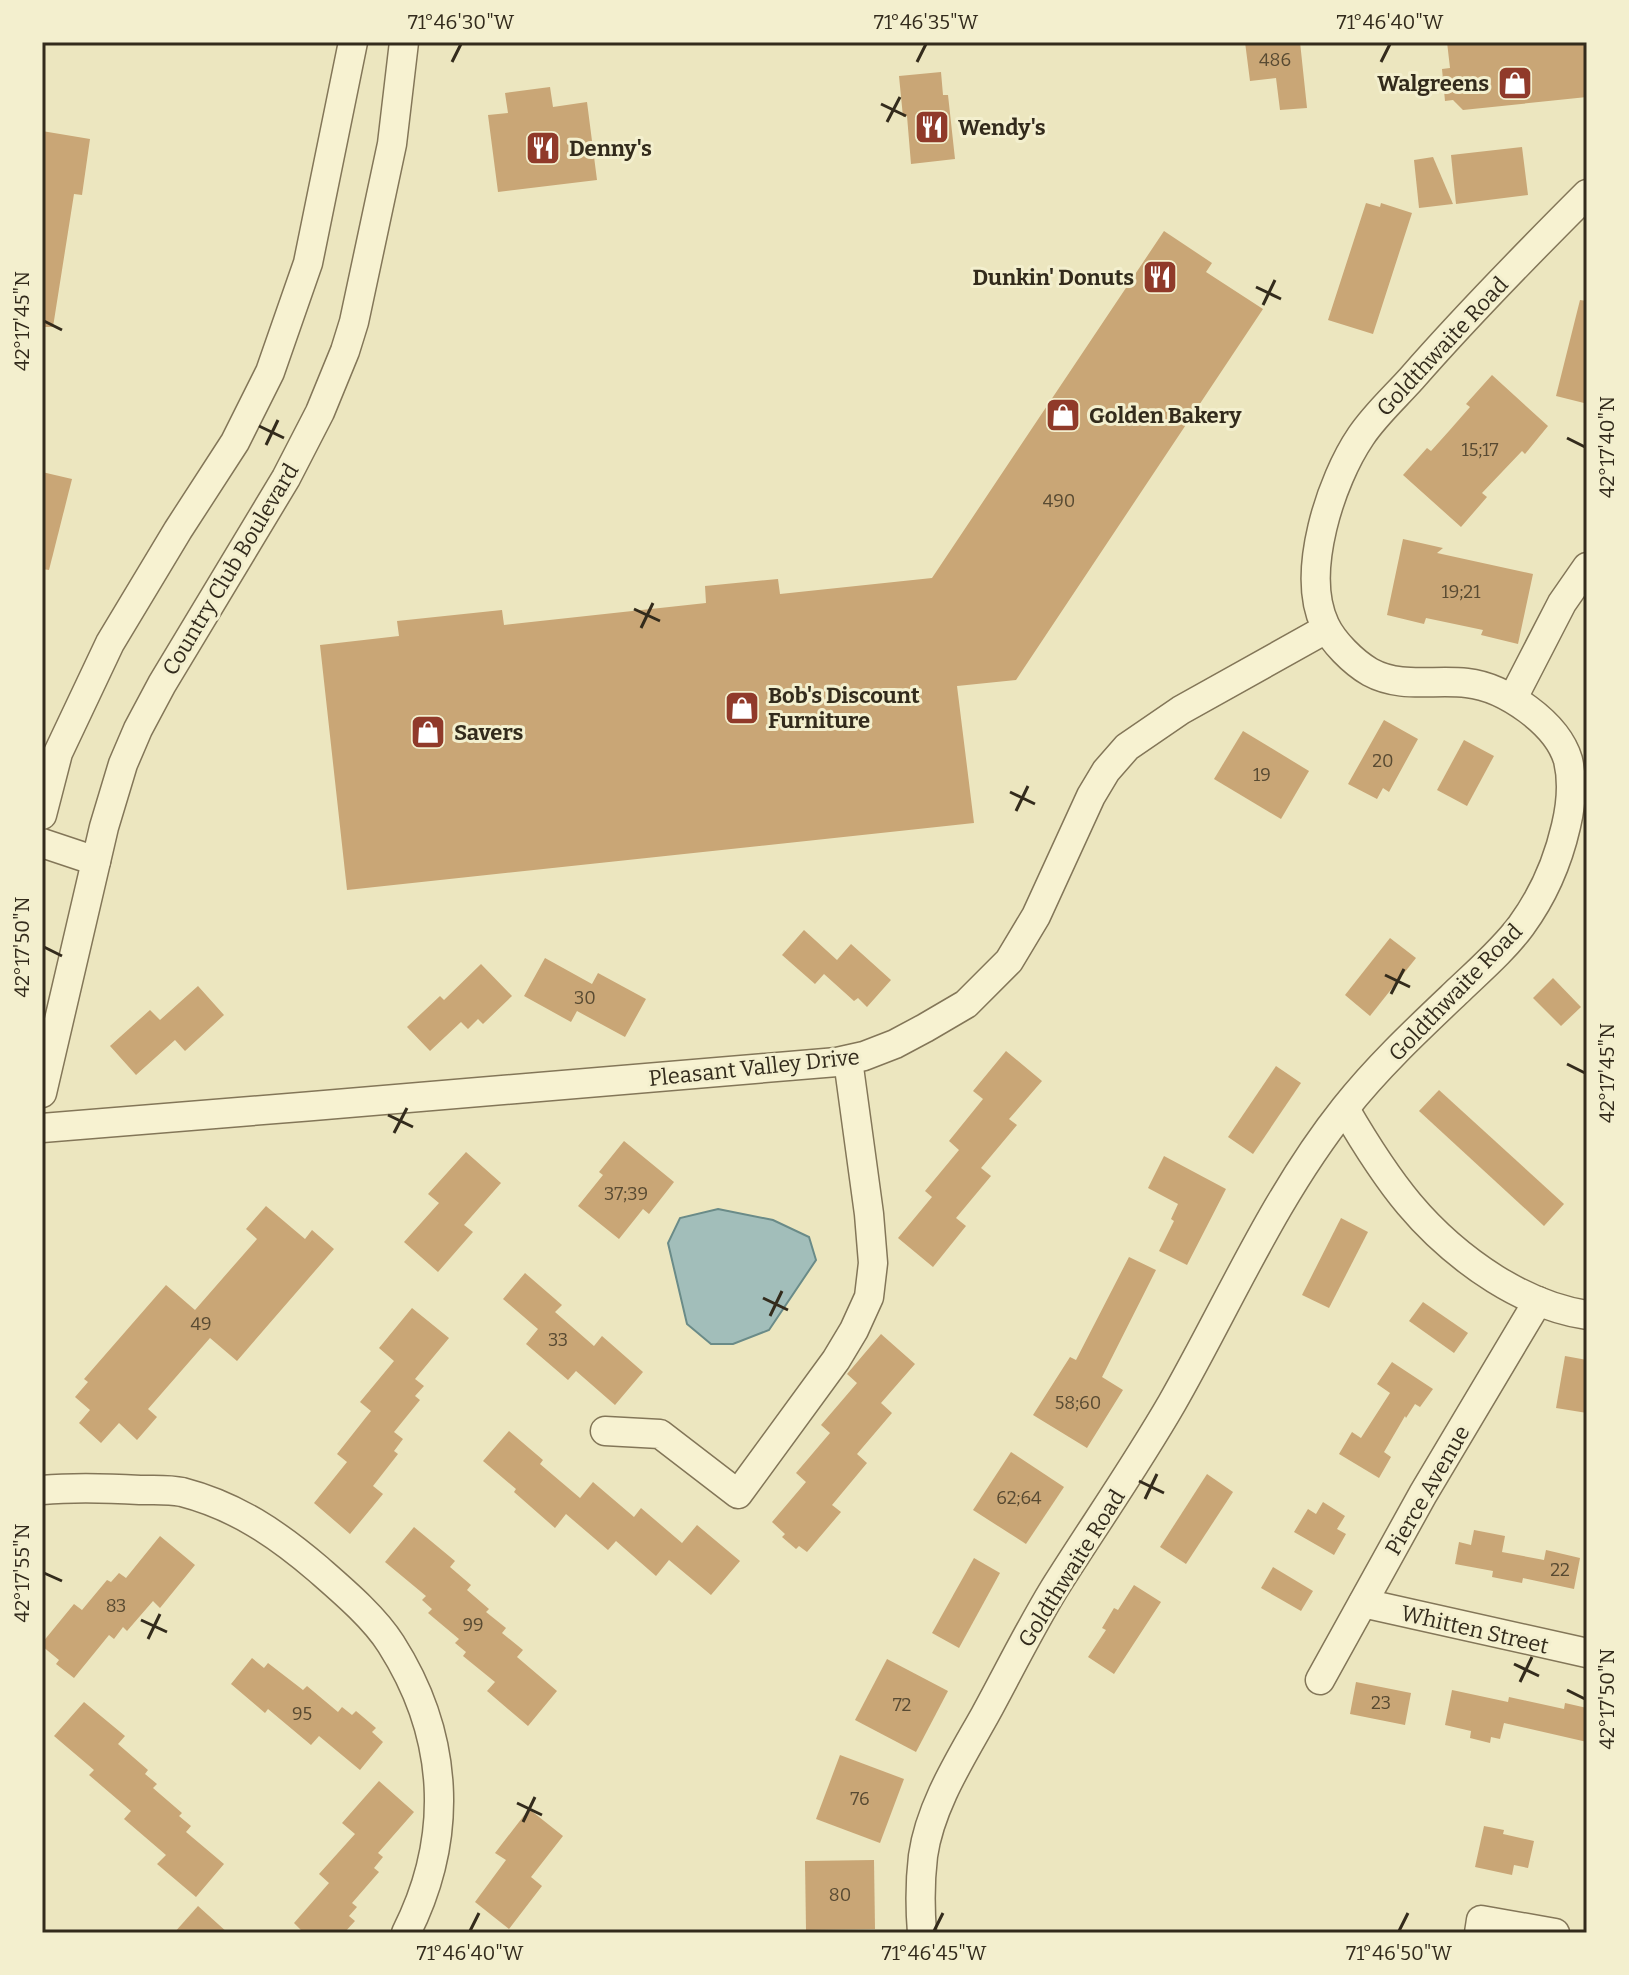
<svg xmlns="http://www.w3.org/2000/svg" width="1629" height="1975" font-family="Bitter,serif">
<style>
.water{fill:#a2beba;stroke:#6a8b88;stroke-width:2}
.building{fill:#c9a676}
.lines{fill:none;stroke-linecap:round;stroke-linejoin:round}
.minor-casing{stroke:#837658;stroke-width:31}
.minor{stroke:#f7f2d1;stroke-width:28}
.ticks{fill:none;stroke:#332b1c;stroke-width:3}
.labels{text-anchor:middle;stroke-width:6;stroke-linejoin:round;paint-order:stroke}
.number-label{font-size:18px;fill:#584a32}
.poi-label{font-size:22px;font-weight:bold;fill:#332b1c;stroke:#f3efce;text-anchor:start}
.street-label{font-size:22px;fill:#332b1c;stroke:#f3efce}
.neatline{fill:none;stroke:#332b1c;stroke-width:3}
.ticks-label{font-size:20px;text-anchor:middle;fill:#332b1c}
</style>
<rect width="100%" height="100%" fill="#ece6bf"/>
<!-- water -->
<path class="water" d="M718 1209 773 1220 809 1237 816 1260 769 1330 733 1344H711L687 1324 668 1243 680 1218Z"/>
<!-- building -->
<g class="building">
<path d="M1245 42H1300L1307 108 1280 110 1276 78 1250 81Z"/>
<path d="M1447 42H1587V97L1463 110 1453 100 1445 101 1442 69 1450 68Z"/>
<path d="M941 72 943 95H948L955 159 911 164 907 116 903 117 899 76Z"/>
<path d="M550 87 553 107 587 102 597 180 498 192 488 115 508 113 505 93Z"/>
<path d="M42 131 90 139 82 195 74 194 53 327H42Z"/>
<path d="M1522 147 1528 195 1456 204 1451 155Z"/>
<path d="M1433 157 1453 204 1419 208 1414 160Z"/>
<path d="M1366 203 1380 207 1381 203 1412 213 1373 334 1328 320Z"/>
<path d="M1164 231 1212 263 1206 272 1263 309 1016 680 957 686 974 823 347 890 320 645 399 636 397 621 502 610 504 625 706 603 705 586 778 579 780 594 932 578Z"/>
<path d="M1580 300 1587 301V391L1584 403 1556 396Z"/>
<path d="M1492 375 1548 426 1525 454 1522 451 1482 493 1487 497 1461 527 1403 475 1427 448 1431 451 1449 431 1470 407 1466 404Z"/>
<path d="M42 472 72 479 49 570 42 569Z"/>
<path d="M1403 539 1443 548 1437 553 1533 574 1518 644 1481 635 1483 630 1426 618 1424 624 1387 615Z"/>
<path d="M1384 720 1418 739 1389 792 1383 788 1377 799 1348 784Z"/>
<path d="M1243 731 1309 771 1281 819 1214 779Z"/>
<path d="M1464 740 1494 756 1467 806 1437 790Z"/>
<path d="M804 930 837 960 851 944 891 980 867 1007 858 998 854 1001 824 974 815 984 782 955Z"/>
<path d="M1390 938 1416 958 1370 1016 1345 995Z"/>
<path d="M545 958 592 984 598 973 646 999 625 1037 577 1011 571 1022 524 996Z"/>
<path d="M481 964 512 996 483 1024 478 1019 468 1029 461 1022 430 1051 407 1027 440 996 444 1000Z"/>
<path d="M1553 978 1581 1007 1561 1026 1533 998Z"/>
<path d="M198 986 224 1015 185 1051 175 1040 136 1075 110 1046 150 1010 160 1020Z"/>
<path d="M1006 1051 1042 1081 1009 1119 1017 1125 981 1168 991 1176 956 1218 966 1226 933 1267 898 1238 932 1197 925 1191 959 1150 949 1141 983 1099 973 1091Z"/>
<path d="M1276 1066 1301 1083 1253 1154 1228 1137Z"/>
<path d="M1439 1090 1564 1204 1544 1226 1419 1111Z"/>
<path d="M624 1141 674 1182 649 1214 643 1209 619 1239 578 1206 603 1175 599 1172Z"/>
<path d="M466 1152 501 1183 464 1225 473 1232 438 1272 404 1242 439 1203 428 1194Z"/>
<path d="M1164 1156 1226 1189 1187 1265 1159 1251 1174 1221 1171 1219 1178 1204 1148 1188Z"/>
<path d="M266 1206 305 1239 312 1230 334 1249 237 1361 210 1338 148 1409 157 1417 137 1440 119 1423 101 1443 79 1423 90 1410 75 1397 88 1382 84 1379 166 1285 195 1310 257 1239 246 1229Z"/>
<path d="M1341 1218 1368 1232 1329 1308 1302 1295Z"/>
<path d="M1129 1257 1156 1270 1102 1377 1123 1390 1087 1448 1033 1415 1070 1357 1076 1360Z"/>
<path d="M525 1273 562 1305 555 1312 594 1346 602 1336 643 1372 615 1405 576 1371 568 1380 526 1344 538 1329 503 1299Z"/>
<path d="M1423 1302 1468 1333 1454 1353 1409 1321Z"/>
<path d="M412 1308 449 1338 415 1379 424 1386 415 1396 420 1400 394 1432 403 1439 394 1451 398 1454 373 1486 383 1494 350 1534 314 1503 347 1462 337 1454 371 1411 360 1402 394 1361 379 1348Z"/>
<path d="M881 1334 915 1364 881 1403 892 1413 857 1454 867 1463 832 1505 841 1512 807 1552 799 1546 796 1549 782 1537 785 1534 772 1522 806 1482 796 1473 830 1433 821 1425 857 1383 847 1374Z"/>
<path d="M1565 1356 1587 1360V1413L1556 1408Z"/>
<path d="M1392 1362 1433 1389 1420 1407 1415 1404 1406 1418 1405 1416 1384 1452 1391 1457 1379 1478 1339 1454 1352 1432 1361 1438 1390 1393 1377 1384Z"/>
<path d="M509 1431 543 1460 540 1464 580 1498 593 1482 634 1517 641 1508 682 1543 697 1525 740 1561 711 1595 669 1560 656 1576 616 1541 608 1550 566 1514 555 1528 514 1492 516 1489 483 1461Z"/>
<path d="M1011 1452 1064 1487 1026 1544 973 1510Z"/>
<path d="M1207 1474 1233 1492 1186 1564 1160 1547Z"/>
<path d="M1323 1502 1345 1516 1337 1529 1346 1534 1334 1555 1294 1532 1308 1509 1316 1514Z"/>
<path d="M414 1527 455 1561 450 1567 471 1585 467 1590 489 1609 486 1612 506 1628 502 1633 523 1650 517 1657 557 1691 528 1726 487 1691 495 1682 463 1656 466 1652 455 1643 459 1639 428 1613 432 1609 422 1600 426 1596 385 1562Z"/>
<path d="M1474 1530 1505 1536 1502 1552 1544 1560 1546 1550 1580 1558 1574 1589 1523 1578 1522 1583 1492 1577 1493 1571 1455 1564 1459 1542 1471 1545Z"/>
<path d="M160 1536 195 1565 160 1608 153 1601 127 1631 123 1627 114 1639 109 1635 74 1678 56 1664 59 1660 42 1646V1643L74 1604 82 1610 107 1580 111 1582 119 1573 126 1578Z"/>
<path d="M974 1558 1000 1573 959 1648 932 1633Z"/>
<path d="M1273 1567 1313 1591 1301 1611 1261 1588Z"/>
<path d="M1134 1585 1161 1602 1114 1674 1088 1657 1106 1630 1102 1628 1114 1608 1118 1610Z"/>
<path d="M252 1658 264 1668 268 1663 303 1690 307 1686 338 1712 342 1707 352 1715 356 1711 376 1728 372 1732 383 1742 360 1770 319 1736 311 1745 268 1709 265 1713 231 1684Z"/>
<path d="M887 1659 948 1691 916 1752 855 1720Z"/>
<path d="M1356 1682 1411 1693 1405 1725 1350 1714Z"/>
<path d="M1452 1690 1508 1702 1509 1697 1564 1709 1565 1703 1587 1708V1742L1504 1723 1500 1739 1491 1737 1490 1743 1470 1738 1471 1731 1445 1725Z"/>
<path d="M84 1702 125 1736 118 1744 148 1770 145 1774 157 1784 153 1788 182 1813 179 1816 191 1826 186 1832 224 1864 196 1897 157 1864 166 1855 124 1819 131 1811 89 1775 94 1770 54 1736Z"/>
<path d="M840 1755 904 1779 880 1843 816 1819Z"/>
<path d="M379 1781 414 1812 378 1853 383 1857 374 1868 379 1872 352 1903 357 1907 349 1916 355 1921 344 1933H304L294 1923 329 1883 319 1874 355 1834 342 1823Z"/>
<path d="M529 1809 563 1836 531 1877 542 1886 509 1929 475 1902 506 1860 495 1853Z"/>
<path d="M1484 1826 1504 1830 1503 1834 1534 1841 1528 1868 1514 1865 1512 1875 1475 1867Z"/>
<path d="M874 1860 875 1929 806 1930 805 1861Z"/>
<path d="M198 1906 228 1933H174Z"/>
</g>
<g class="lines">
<!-- minor casing -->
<g class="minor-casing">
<g id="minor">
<path d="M1513 698 1562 603 1587 567"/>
<path d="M42 815 58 753 110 643 178 530 235 442 270 372 308 263 353 42"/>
<path d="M42 843 96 861"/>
<path d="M42 1093 104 827 123 764 138 729 162 684 286 478 320 412 345 351 354 322 392 144 404 42"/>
<path d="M1345 1109C1387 1181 1424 1234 1495 1279 1524 1297 1553 1310 1587 1315"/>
<path d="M42 1128C307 1106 572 1086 837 1062L864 1056 895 1044 925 1028 966 1004 1009 961 1036 916 1091 796 1106 771 1127 747 1181 710 1326 629"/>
<path d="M605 1431 660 1434 738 1494 836 1360 854 1330 869 1297 873 1263 869 1214 848 1060"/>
<path d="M42 1490C74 1487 107 1488 140 1490 153 1490 169 1489 182 1492 236 1506 277 1534 318 1569 342 1590 374 1617 391 1644 449 1735 455 1836 406 1933"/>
<path d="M1363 1603 1587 1653"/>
<path d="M1320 1680 1423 1494 1538 1301"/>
<path d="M922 1933C920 1908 920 1881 923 1856 930 1806 961 1758 985 1715 1008 1673 1029 1630 1054 1589 1093 1527 1135 1467 1172 1403 1228 1305 1274 1197 1345 1108 1379 1065 1420 1027 1460 989 1481 969 1504 949 1521 926 1543 896 1558 861 1566 826 1571 805 1573 781 1568 760 1557 723 1505 687 1467 683 1434 679 1401 689 1370 672 1353 662 1333 642 1325 625 1300 573 1331 480 1361 436 1375 415 1395 397 1412 378 1468 314 1527 254 1587 194"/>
<path d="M1479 1933 1481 1920 1555 1933"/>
</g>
</g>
<!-- minor -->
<use href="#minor" class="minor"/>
</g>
<!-- ticks -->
<path class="ticks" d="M452 62 461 44M917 62 926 44M1381 62 1390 44M881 104 906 116M887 122 900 97M1256 287 1281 299M1263 305 1275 280M44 321 62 330M259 426 284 438M1567 438 1585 447M266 445 278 420M634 609 660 621M641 628 653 603M1010 792 1035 804M1016 811 1028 786M44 947 62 956M1385 975 1410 987M1391 994 1404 969M1567 1064 1585 1073M388 1115 413 1127M394 1133 407 1108M763 1298 788 1310M770 1316 782 1291M1139 1481 1164 1493M1145 1499 1157 1474M44 1573 62 1581M141 1620 167 1632M148 1639 160 1614M1514 1664 1539 1676M1520 1682 1532 1657M1567 1690 1585 1699M517 1803 542 1815M523 1822 535 1797M470 1931 479 1913M934 1931 943 1913M1399 1931 1408 1913"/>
<!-- icons -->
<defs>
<g id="shop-square" transform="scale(1.8)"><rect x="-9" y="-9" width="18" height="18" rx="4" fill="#903a2a" stroke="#f3efce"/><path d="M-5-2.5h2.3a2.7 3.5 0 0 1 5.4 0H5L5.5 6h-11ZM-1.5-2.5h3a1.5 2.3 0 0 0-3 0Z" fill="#fff"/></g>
<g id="restaurant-square" transform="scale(1.8)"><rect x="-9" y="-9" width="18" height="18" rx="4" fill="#903a2a" stroke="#f3efce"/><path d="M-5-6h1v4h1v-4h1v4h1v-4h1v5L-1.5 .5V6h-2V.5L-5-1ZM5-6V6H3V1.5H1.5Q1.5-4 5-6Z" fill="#fff"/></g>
</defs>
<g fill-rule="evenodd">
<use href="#shop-square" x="1515" y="83"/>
<use href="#restaurant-square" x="932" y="127"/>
<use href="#restaurant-square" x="543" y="148"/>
<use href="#restaurant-square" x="1160" y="277"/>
<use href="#shop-square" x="1063" y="415"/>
<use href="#shop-square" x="742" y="708"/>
<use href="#shop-square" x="428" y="732"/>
</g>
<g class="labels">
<!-- number labels -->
<g class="number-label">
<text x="1275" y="66">486</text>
<text x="1480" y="456">15;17</text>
<text x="1059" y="507">490</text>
<text x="1461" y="598">19;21</text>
<text x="1383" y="767">20</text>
<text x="1262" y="781">19</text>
<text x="585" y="1004">30</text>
<text x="626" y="1200">37;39</text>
<text x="201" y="1330">49</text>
<text x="558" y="1346">33</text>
<text x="1078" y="1409">58;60</text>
<text x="1019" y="1504">62;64</text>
<text x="1560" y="1576">22</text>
<text x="116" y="1612">83</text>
<text x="473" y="1631">99</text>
<text x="1381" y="1709">23</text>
<text x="902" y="1711">72</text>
<text x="302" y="1720">95</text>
<text x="860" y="1805">76</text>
<text x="840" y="1901">80</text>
</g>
<!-- poi labels -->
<g class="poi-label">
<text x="1489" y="91" text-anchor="end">Walgreens</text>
<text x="958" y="135">Wendy's</text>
<text x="569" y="156">Denny's</text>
<text x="1134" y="285" text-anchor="end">Dunkin' Donuts</text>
<text x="1089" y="423">Golden Bakery</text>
<text x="768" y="703">Bob's Discount<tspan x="768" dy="25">Furniture</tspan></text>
<text x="454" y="740">Savers</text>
</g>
<!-- street labels -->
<g class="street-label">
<text transform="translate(1442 346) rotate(-47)" y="8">Goldthwaite Road</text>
<text transform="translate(230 569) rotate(-59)" y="8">Country Club Boulevard</text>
<text transform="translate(1455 992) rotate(-46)" y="8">Goldthwaite Road</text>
<text transform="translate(754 1067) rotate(-6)" y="8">Pleasant Valley Drive</text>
<text transform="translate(1427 1490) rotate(-60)" y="8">Pierce Avenue</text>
<text transform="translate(1071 1568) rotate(-58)" y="8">Goldthwaite Road</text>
<text transform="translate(1475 1629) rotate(13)" y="8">Whitten Street</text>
</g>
</g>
<!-- border -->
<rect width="1629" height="1975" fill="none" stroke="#f3efce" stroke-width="88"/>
<rect x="44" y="44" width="1541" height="1887" class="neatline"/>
<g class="ticks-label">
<text x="461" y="29">71°46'30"W</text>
<text x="926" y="29">71°46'35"W</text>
<text x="1390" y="29">71°46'40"W</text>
<text transform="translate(22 321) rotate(-90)" y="7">42°17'45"N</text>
<text transform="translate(1607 447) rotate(-90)" y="7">42°17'40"N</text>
<text transform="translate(22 947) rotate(-90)" y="7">42°17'50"N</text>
<text transform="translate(1607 1073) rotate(-90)" y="7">42°17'45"N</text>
<text transform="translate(22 1573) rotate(-90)" y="7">42°17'55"N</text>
<text transform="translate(1607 1699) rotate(-90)" y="7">42°17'50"N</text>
<text x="470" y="1960">71°46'40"W</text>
<text x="934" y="1960">71°46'45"W</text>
<text x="1399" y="1960">71°46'50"W</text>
</g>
</svg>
